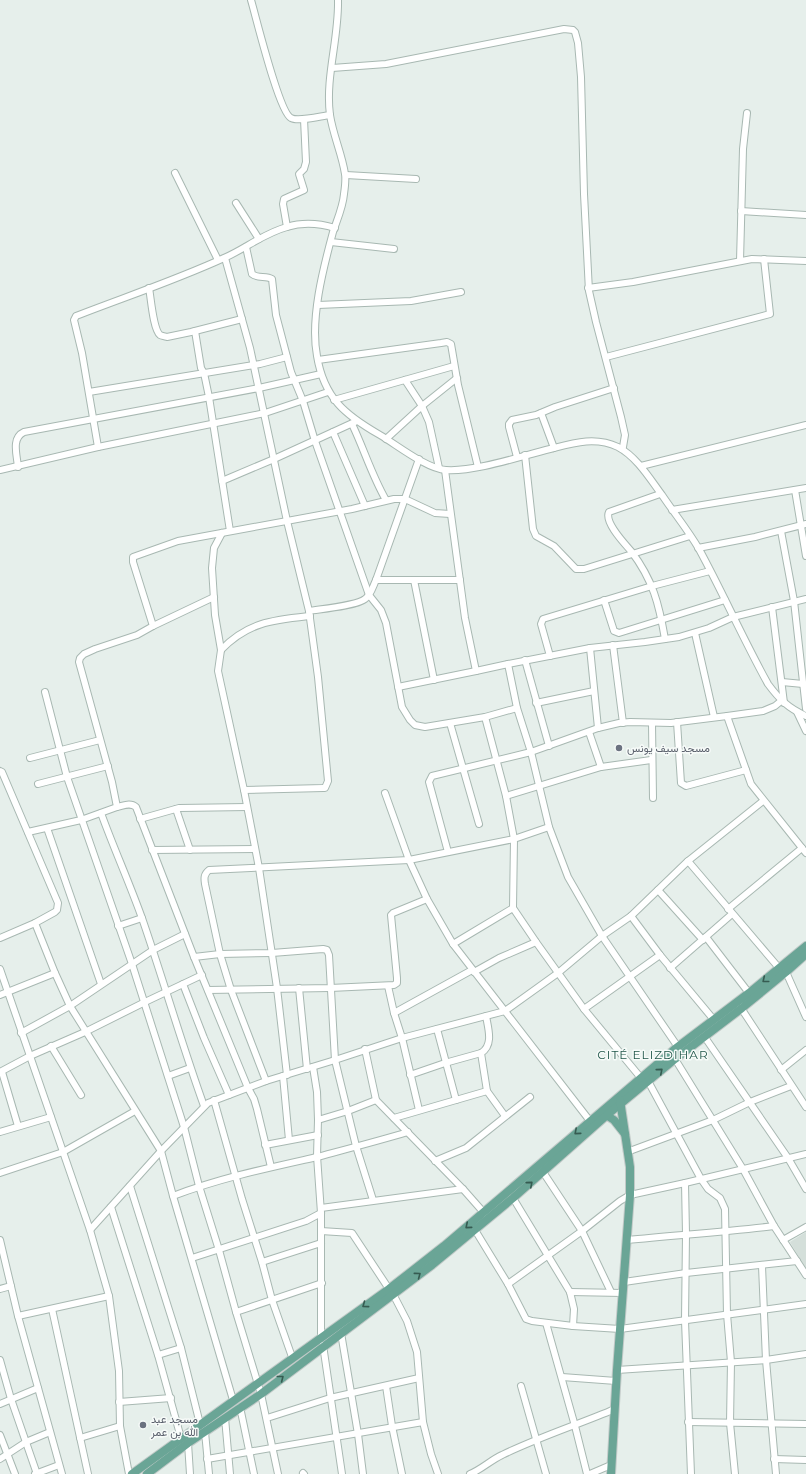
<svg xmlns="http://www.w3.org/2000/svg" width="806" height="1474" font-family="Montserrat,Vazirmatn,sans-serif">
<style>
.built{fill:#d4dfda}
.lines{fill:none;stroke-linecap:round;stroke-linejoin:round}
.minor-casing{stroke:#a8b8b2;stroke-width:8}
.major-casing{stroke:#c2cac8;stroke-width:10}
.minor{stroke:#fff;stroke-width:6}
.major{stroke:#6aa596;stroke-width:8}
.oneway{stroke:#365b51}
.worship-dot{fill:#6b7280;stroke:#f7fbf9;stroke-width:1.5}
.labels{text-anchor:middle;stroke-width:3;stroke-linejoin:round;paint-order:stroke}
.worship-label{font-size:11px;fill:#5b616d;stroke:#f7fbf9;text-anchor:start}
.neighbourhood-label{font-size:12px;letter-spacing:1px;fill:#1f5548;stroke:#f7fbf9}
</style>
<rect width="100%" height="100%" fill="#e6efeb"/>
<!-- built -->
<path class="built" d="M806 1232V1269L790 1242Z"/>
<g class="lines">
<!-- minor casing -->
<g class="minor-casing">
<g id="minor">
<path d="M251 0C256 17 279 112 291 118 298 122 321 116 330 115"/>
<path d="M338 0C339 38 325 78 330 115 333 135 342 154 345 174 346 180 345 187 344 194 343 207 337 220 333 232 323 269 310 319 317 356 324 398 345 415 380 435 397 445 427 469 446 470 475 472 521 456 550 449 573 443 595 436 618 447 637 457 650 479 662 495 674 513 688 530 699 549 723 593 743 639 768 684 779 699 788 708 806 716"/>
<path d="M332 68 386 64 564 29 573 30 575 32 578 43 581 77 584 194 589 291 596 322 621 417 625 435 623 447 621 448"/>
<path d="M175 173 218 260"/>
<path d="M346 175 416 179"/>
<path d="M236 203 259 239"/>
<path d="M741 211 806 215"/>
<path d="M287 227 283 204 284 199 304 190 299 174 304 169 306 162 304 119"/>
<path d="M331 242 394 249"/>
<path d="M246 247 252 274C258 279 266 275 272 279L276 315 291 372 303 401 315 441 369 595 381 610 386 623 402 707 410 720 415 725 425 727 485 717 517 708"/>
<path d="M225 258 250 348 287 521 309 611 318 677 328 781 325 788H323L244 790"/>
<path d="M740 261 743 149 747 113"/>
<path d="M149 288C151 298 153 329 160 335 162 336 164 336 167 337L191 332 242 319"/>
<path d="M588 288 633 282 752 259 806 261"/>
<path d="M318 305 411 301 461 292"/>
<path d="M195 331 201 368 204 373 209 397 230 531"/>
<path d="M606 357 770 314 764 259"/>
<path d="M318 360 441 343 447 342 451 344 458 385 478 467"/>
<path d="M405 380 422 406 429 422 439 468"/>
<path d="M89 392 260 364 287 357"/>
<path d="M334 400 454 366"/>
<path d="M541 413 554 448"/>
<path d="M352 424C364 449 372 476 386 500"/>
<path d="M333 432 365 506"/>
<path d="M386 439 422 406 457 378"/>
<path d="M98 447 82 353 74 320 76 316C125 297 176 280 224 258 245 249 264 233 287 227 303 222 318 223 335 228"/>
<path d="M525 455 533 529 536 536 554 546 576 569H584L690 536"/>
<path d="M517 457 509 427V424L512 420 536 415 555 407 614 388"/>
<path d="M641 466 806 425"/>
<path d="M18 467C17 455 11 438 24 432L259 388 321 374"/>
<path d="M0 470 98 447 265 413 328 392"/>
<path d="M445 470 465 618 476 671 508 664 517 708 531 752 549 827 568 877 602 936 678 1047"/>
<path d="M222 481 274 459 357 421"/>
<path d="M795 490 806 556"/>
<path d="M660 494 609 512C604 522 624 543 631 551 653 580 659 604 665 639"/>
<path d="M672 510 806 488"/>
<path d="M781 531 794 601 806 709"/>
<path d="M698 548 755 537 806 524"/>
<path d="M376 580H460"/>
<path d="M414 580 434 680"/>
<path d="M604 600 614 631 619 633 725 600"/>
<path d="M772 607 784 703"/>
<path d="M309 611C321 609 356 606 365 599 371 595 373 586 376 580L419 459"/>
<path d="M153 626 214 597"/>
<path d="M695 633 714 717"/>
<path d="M613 645 623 723"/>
<path d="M590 648 598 728"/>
<path d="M221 650 215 615 212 568 214 548 222 533"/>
<path d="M550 656 541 624 543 619 652 586 710 571"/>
<path d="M525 660 549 746"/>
<path d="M508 664 590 648 645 642 679 637 709 628 733 617 806 599"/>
<path d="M782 682 803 684"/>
<path d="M398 687 476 671"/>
<path d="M45 692 67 777 132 964 184 1127 199 1186 219 1250 236 1312 261 1394 278 1474"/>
<path d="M536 703 594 691"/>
<path d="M797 712 806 731"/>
<path d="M727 716 751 784 806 853"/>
<path d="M677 722 681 783 686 786 746 770"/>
<path d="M450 723 479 824"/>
<path d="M652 723 653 798"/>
<path d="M589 732 601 767"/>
<path d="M30 758 100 740"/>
<path d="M0 771 2 772 58 903 57 910 55 912 35 923 0 938"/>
<path d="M38 784 108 766"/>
<path d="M385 793 409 860 427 899 453 944 590 1121"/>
<path d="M506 796 601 767 651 760"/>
<path d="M117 807C123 806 130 802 136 807L194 957 248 1088 254 1099 257 1109 271 1167"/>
<path d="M176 809 190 850"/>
<path d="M101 813C114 849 130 884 143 921 164 982 182 1045 204 1106"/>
<path d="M140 819 179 808 247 807"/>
<path d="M549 827 514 839 513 908 536 942 584 1009 641 1078"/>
<path d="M47 828 101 984"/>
<path d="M28 832 81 820 117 807 112 782 79 662 80 658 84 654 95 649 137 635 153 626 133 562V557L178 541 352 509 394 499H405L435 513 450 514"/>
<path d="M152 850 255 849"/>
<path d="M448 852 429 782 432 776 531 752 598 728 619 723 630 722 671 723 727 716 763 711 775 706 781 701"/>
<path d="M688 861 779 968"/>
<path d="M658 890 703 940"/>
<path d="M728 909 802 848"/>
<path d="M631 916 660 955 714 1020"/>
<path d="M118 926 142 918"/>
<path d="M706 937 749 993"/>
<path d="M453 944 513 908"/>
<path d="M194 957 220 954 272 953 323 949 327 950 329 955 335 1060 356 1146 373 1200"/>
<path d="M670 968 732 914"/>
<path d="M0 969 90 1230 109 1296 119 1371 120 1426 129 1474"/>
<path d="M474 972 499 958 536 942"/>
<path d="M786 972 806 1017"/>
<path d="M55 973 70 1006 161 1151 173 1196 233 1400"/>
<path d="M183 984 204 1038 229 1095"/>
<path d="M388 986 394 1013 402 1038 419 1110"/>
<path d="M299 988 307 1069"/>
<path d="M208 990 330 988 394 985 397 983V978L391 915 393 913 427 899"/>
<path d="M0 995 55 973 35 923"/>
<path d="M739 1005 806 1107"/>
<path d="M584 1009 660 955"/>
<path d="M394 1013 472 970"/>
<path d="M437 1029 456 1100"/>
<path d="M21 1033 70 1006 153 950 185 934"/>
<path d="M704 1036 788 1158 806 1189"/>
<path d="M51 1046 81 1095"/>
<path d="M365 1049 376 1100 463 1189 485 1214"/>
<path d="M675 1059 743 1169 774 1226 806 1275"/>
<path d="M313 1067 317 1092 318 1120"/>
<path d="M781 1070 806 1050"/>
<path d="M0 1072 30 1056 85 1032 145 1002 202 975"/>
<path d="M2 1072 18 1126"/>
<path d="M287 1075 277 988 259 868 244 790 218 671 221 650C248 622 273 620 310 616"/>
<path d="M410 1075 445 1063 481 1053C494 1045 488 1028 486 1016"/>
<path d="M168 1076 190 1068"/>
<path d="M283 1076 289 1140"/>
<path d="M266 1081 231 990 220 954 205 884C204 878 204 874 209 870L409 860 514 839 506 796 485 717"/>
<path d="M648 1081 701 1179 708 1189 720 1198 725 1209 727 1314 731 1362 730 1423 735 1474"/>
<path d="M487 1091 505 1116"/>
<path d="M214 1100 242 1199 262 1262 272 1300 292 1357"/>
<path d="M394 1118 487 1091 481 1053"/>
<path d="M0 1132 51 1117"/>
<path d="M265 1145 318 1135"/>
<path d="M627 1152 713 1120 750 1102 791 1086"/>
<path d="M435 1161 466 1148 530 1097"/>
<path d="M543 1172 582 1231 611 1292"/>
<path d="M0 1173 63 1152 135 1111"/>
<path d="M685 1183 686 1234 685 1321 691 1474"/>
<path d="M130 1186 181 1348 200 1424"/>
<path d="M173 1196C220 1178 268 1168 317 1157 347 1149 378 1141 408 1132"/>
<path d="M513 1198 570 1292 574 1309 573 1326"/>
<path d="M111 1207 158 1355 181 1438"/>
<path d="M321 1208 463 1189"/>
<path d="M90 1230 161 1151 208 1103 266 1081 335 1060 402 1038 505 1011 558 973 602 936 631 916 688 861 763 801"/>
<path d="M475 1230 508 1284 526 1319 532 1321 573 1326 620 1329 806 1304"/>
<path d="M321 1231 352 1233 389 1289"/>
<path d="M0 1240 18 1316 62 1474"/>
<path d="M627 1240C676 1235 725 1232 774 1226"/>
<path d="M783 1240 806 1227"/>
<path d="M192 1258 306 1221 321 1213"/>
<path d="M262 1262 321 1243"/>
<path d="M762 1266 766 1360 776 1474"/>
<path d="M624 1282 686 1273 797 1261"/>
<path d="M508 1284 582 1231 620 1201 630 1195 685 1183 806 1154"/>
<path d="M0 1289 11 1286"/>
<path d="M570 1292 623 1293"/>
<path d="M393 1294 407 1321 417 1352 423 1422 431 1454 438 1474"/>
<path d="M52 1309 88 1474"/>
<path d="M236 1312 322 1283"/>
<path d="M18 1316 109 1296"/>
<path d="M546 1323 575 1426 587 1474"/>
<path d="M341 1333 358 1434 363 1474"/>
<path d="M321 1338V1213L317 1156 318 1120 348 1111 376 1100"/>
<path d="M323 1345 342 1474"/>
<path d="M158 1355 181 1348"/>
<path d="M0 1360 11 1399 37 1474"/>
<path d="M617 1370 766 1360 806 1354"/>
<path d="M562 1377 616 1381"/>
<path d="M386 1386 392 1426 402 1474"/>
<path d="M521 1386 546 1474"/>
<path d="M119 1402 171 1398"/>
<path d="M0 1404 38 1388"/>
<path d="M240 1407 254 1474"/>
<path d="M225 1418 230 1474"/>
<path d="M267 1418 330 1398 419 1378"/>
<path d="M688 1422 806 1424"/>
<path d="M205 1432 209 1474"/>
<path d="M0 1435 15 1474"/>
<path d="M80 1438 120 1426"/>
<path d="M188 1443 190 1474"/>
<path d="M0 1459 26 1442 50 1432"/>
<path d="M207 1459 423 1422"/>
<path d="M774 1459 806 1460"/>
<path d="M303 1473 304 1474"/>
<path d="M35 1474 59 1465"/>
<path d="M470 1474C482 1469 491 1460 502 1455 539 1437 577 1425 615 1409"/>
<path d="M590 1474 611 1465"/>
</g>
</g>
<!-- major casing -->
<g class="major-casing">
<g id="major">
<path d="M603 1113 614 1120 625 1134"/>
<path d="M132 1474 389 1289 444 1246 641 1078 675 1049 749 993 806 946"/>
<path d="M147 1474 188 1443 261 1394 432 1265 513 1198 607 1115 675 1059 742 1008 786 972 806 954"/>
<path d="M611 1474 617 1370 630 1195V1167L620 1100"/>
</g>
</g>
<!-- minor -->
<use href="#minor" class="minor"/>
<!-- major -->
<use href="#major" class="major"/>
</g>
<!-- one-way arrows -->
<defs><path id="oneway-chevron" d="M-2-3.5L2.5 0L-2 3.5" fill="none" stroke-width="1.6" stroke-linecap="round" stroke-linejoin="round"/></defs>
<g class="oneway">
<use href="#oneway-chevron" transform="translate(765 980) rotate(141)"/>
<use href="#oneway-chevron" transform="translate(660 1071) rotate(-40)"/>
<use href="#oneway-chevron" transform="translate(577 1132) rotate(139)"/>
<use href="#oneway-chevron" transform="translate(530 1184) rotate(-41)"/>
<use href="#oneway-chevron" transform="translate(468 1226) rotate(140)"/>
<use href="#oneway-chevron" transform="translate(418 1275) rotate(-37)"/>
<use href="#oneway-chevron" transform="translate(365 1305) rotate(144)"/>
<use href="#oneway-chevron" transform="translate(281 1378) rotate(-38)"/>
</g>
<!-- markers -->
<g class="worship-dot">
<circle cx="619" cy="748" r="4"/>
<circle cx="143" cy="1425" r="4"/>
</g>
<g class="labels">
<!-- worship labels -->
<g class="worship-label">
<text x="627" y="752">مسجد سيف يونس</text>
<text x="151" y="1423">مسجد عبد<tspan x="151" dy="13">الله بن عمر</tspan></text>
</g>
<!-- neighbourhood labels -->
<g class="neighbourhood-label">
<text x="653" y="1059">CITÉ ELIZDIHAR</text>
</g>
</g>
</svg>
